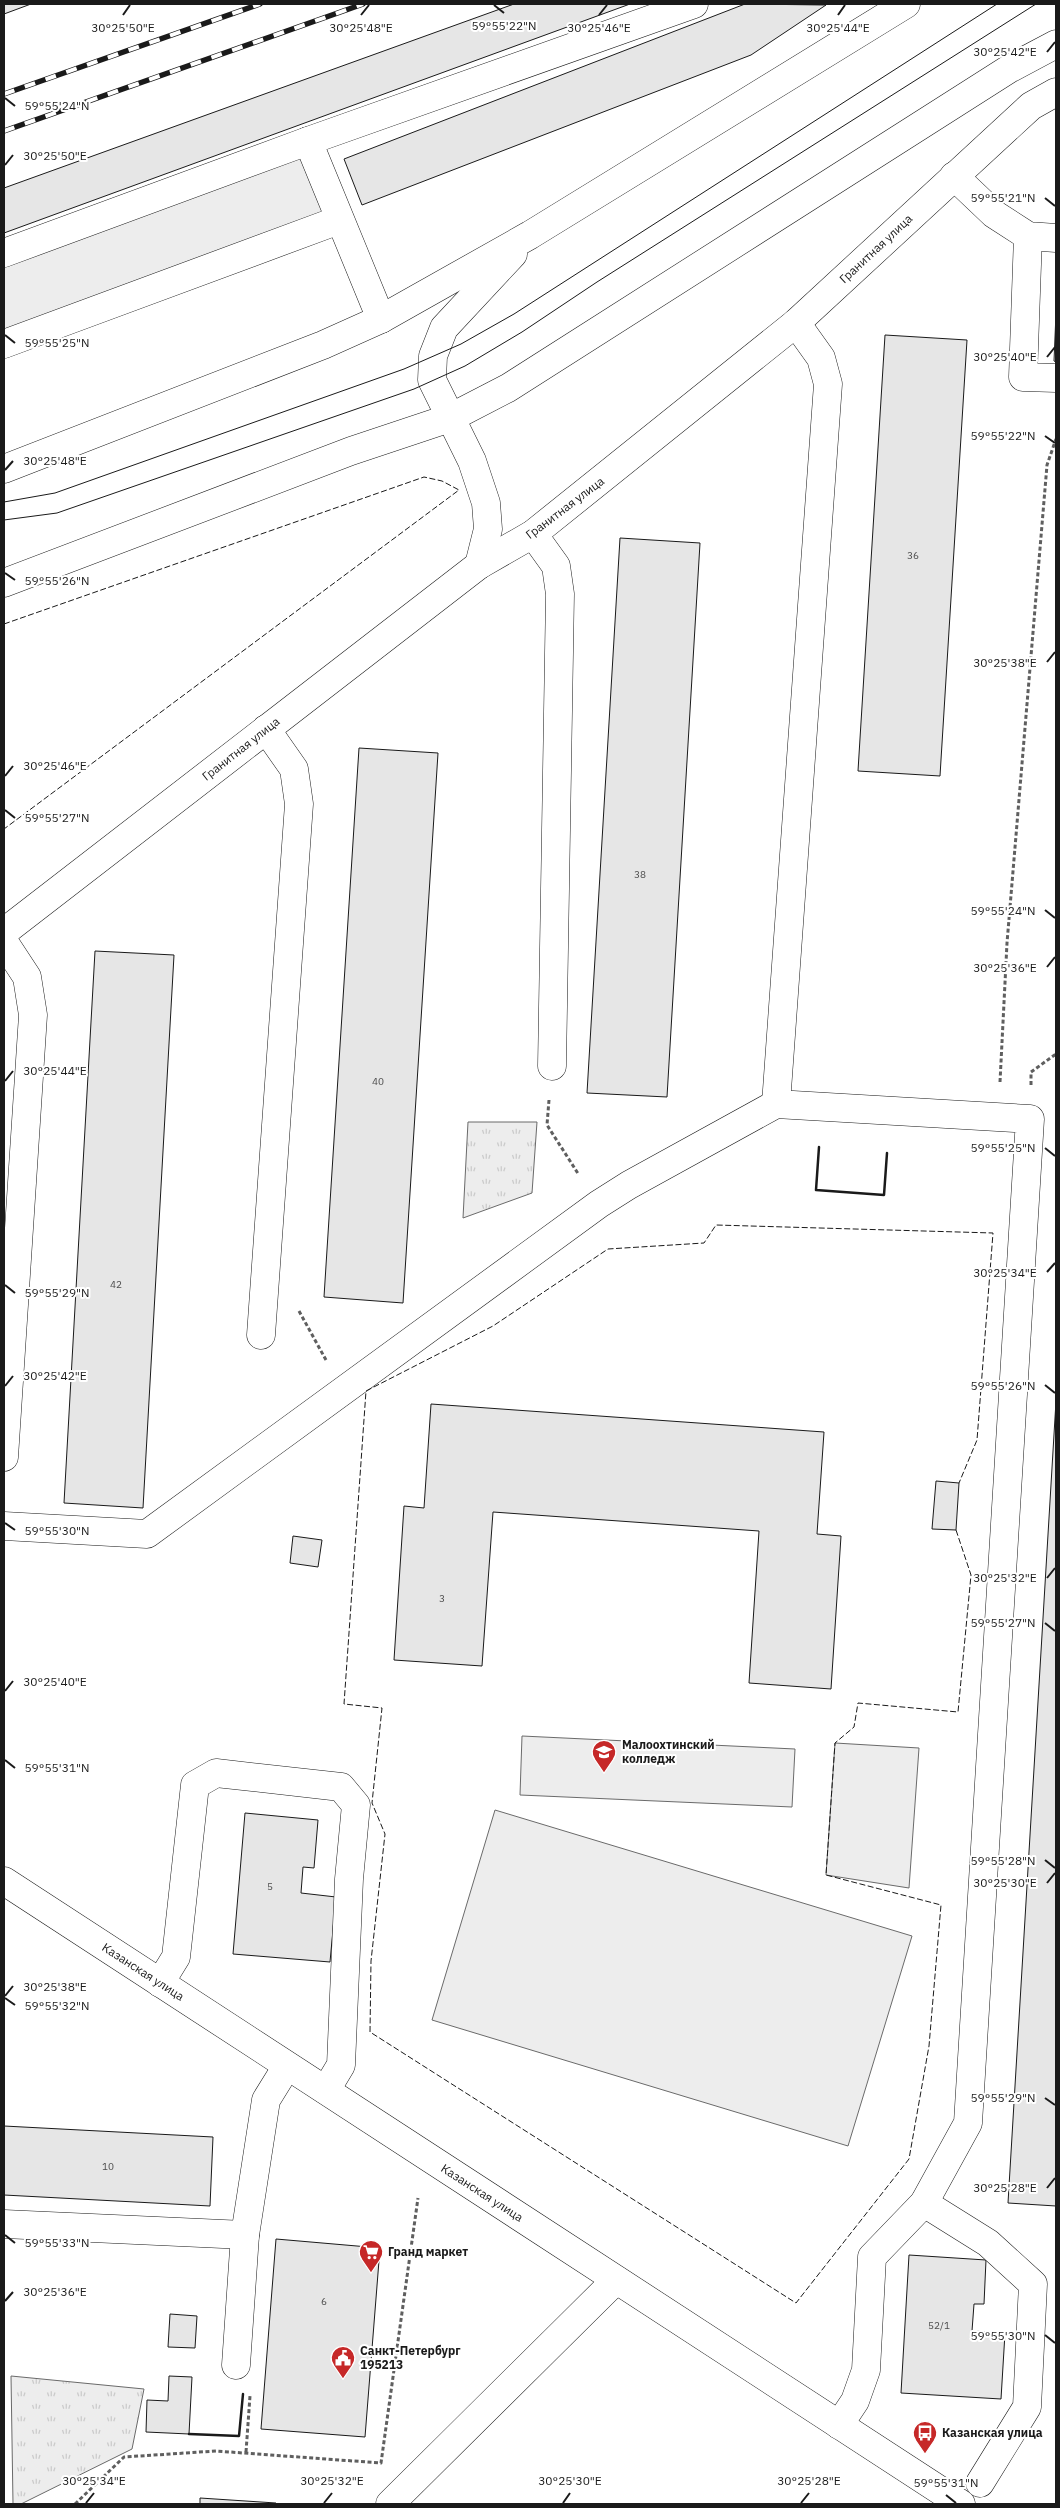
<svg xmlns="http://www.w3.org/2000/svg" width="1060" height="2508" font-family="'IBM Plex Sans',sans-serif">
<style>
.built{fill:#ededed;stroke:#6a6a6a}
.park{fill:url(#park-tufts);stroke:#6a6a6a}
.building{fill:#e6e6e6;stroke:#1a1a1a}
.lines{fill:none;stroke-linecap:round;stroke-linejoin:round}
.minor-casing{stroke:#1a1a1a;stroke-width:29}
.path{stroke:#5f5f5f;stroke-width:3;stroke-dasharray:4 2.5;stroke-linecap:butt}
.minor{stroke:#fff;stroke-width:28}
.tram{stroke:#1a1a1a;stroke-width:1}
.rail-casing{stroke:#1a1a1a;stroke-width:5.5}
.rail{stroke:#fff;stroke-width:4;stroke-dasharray:11;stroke-linecap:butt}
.fence{stroke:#1a1a1a;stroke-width:1;stroke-dasharray:6 2.5;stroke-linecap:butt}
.wall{stroke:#1a1a1a;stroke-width:2.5}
.ticks{fill:none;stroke:#1a1a1a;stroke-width:2}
.labels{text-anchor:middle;stroke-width:4;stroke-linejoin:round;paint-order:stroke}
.number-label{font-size:10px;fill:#4d4d4d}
.street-label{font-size:12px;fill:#1a1a1a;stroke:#fff}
.poi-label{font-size:12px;font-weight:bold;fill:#1a1a1a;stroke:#fff;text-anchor:start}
.ticks-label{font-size:12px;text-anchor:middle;fill:#1a1a1a;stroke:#fff;stroke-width:4;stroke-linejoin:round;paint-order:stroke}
</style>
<defs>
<pattern id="park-tufts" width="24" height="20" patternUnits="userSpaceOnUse" patternTransform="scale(1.25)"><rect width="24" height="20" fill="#ededed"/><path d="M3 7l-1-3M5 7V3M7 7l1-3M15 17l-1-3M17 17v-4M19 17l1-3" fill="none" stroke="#cbcbcb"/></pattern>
</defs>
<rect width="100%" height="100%" fill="#fff"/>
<!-- built -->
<g class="built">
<path d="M308 141 339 220 4 344V253Z"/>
<path d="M522 1736 795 1749 792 1807 520 1795Z"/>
<path d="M835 1743 919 1748 909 1888 826 1875Z"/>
<path d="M495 1810 912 1936 848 2146 432 2020Z"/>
</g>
<!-- park -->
<g class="park">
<path d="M468 1122H537L532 1193 463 1218Z"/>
<path d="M11 2376 144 2389 132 2449 21 2504H13Z"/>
</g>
<!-- building -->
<g class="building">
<path d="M4 4H31L4 14Z"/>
<path d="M514 4H630L4 233V188Z"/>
<path d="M745 4 826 5 751 55 362 205 344 159Z"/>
<path d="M1056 313V362L1054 361Z"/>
<path d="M885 335 967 340 940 776 858 771Z"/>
<path d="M620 538 700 543 667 1097 587 1093Z"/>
<path d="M359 748 438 753 403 1303 324 1297Z"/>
<path d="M95 951 174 955 143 1508 64 1503Z"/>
<path d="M1056 1401V2206L1008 2203Z"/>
<path d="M431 1404 824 1432 817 1534 841 1536 831 1689 749 1683 759 1531 493 1512 482 1666 394 1660 404 1506 424 1508Z"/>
<path d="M936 1481 959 1483 956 1530 932 1529Z"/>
<path d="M293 1536 322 1540 318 1567 290 1563Z"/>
<path d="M245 1813 318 1820 314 1868 303 1867 301 1893 336 1897 330 1962 233 1954Z"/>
<path d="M4 2126 213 2137 210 2206 4 2195Z"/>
<path d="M276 2239 380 2248 365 2437 261 2429Z"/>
<path d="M909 2255 986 2260 984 2304H974L972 2331 1005 2333 1001 2399 901 2393Z"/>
<path d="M170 2314 197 2316 195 2348 168 2347Z"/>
<path d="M169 2376 192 2377 189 2434 146 2432 147 2400 168 2401Z"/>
<path d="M200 2498 276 2503V2504H200Z"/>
</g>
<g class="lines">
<!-- minor casing -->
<g class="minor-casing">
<g id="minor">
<path d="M308 141 381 319"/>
<path d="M954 176 994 214 1028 236 1056 238"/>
<path d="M1028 236 1023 377 1056 378"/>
<path d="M4 253 308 141 694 4"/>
<path d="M4 344 339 220"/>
<path d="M4 469 323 345 381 319 530 235 906 4"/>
<path d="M533 534 556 566 560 594 552 1066"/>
<path d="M479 565 488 529 486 503 472 461 432 380 433 356 444 328 513 254"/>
<path d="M4 583 351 451 450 418 508 388 1009 69 1056 44"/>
<path d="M4 932 479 565 533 534 796 323 1031 106 1056 92"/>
<path d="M4 942 27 977 33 1015 4 1457"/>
<path d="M776 1104 828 384 821 358 796 323"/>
<path d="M261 1335 299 804 294 769 266 729"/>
<path d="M4 1526 147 1534 599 1204 629 1185 776 1104 1030 1119 968 2123 924 2203 872 2257 866 2370 855 2401 839 2425"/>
<path d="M4 1881 961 2504"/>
<path d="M160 1983 176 1957 195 1785 216 1773 341 1787 356 1805 349 1879 341 2065 326 2090"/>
<path d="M924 2203 988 2243 1033 2284 1027 2407 980 2483"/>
<path d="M4 2224 245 2235"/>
<path d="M236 2365 245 2235 266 2100 287 2066"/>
<path d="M390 2504 616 2280"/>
</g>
</g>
<!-- path -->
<g class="path">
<path d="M1000 1082 1007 943 1047 465 1056 439"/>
<path d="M1031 1085V1072L1056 1054"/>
<path d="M549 1100 547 1125 579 1175"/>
<path d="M299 1311 326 1360"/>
<path d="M246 2452 250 2396"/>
<path d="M75 2504 124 2457 216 2451 381 2463 418 2198"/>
</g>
<!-- minor -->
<use href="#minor" class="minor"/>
<!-- tram -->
<g class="tram">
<path d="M4 502 55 493 404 369 461 344 514 314 997 4"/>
<path d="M4 520 57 513 414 389 465 366 522 332 597 282 1036 4"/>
</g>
<!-- rail casing -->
<g class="rail-casing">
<g id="rail">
<path d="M4 94 260 4"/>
<path d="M4 131 363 4"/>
</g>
</g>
<!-- rail -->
<use href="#rail" class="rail"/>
<!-- fence -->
<g class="fence">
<path d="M4 624 424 477 442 481 459 490 4 829"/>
<path d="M956 1530 971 1575 958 1712 858 1703 854 1727 835 1743 826 1875 941 1905 929 2046 909 2159 796 2303 370 2032 371 1961 385 1834 372 1803 382 1708 344 1704 366 1391 493 1326 608 1249 704 1243 716 1225 993 1233 977 1440 959 1483"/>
</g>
<!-- wall -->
<g class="wall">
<path d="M819 1147 816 1190 884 1195 887 1153"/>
<path d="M189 2434 239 2436 243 2394"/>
</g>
</g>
<!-- ticks -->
<path class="ticks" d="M494 5 504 13M123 15 130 5M361 15 369 5M599 15 607 5M838 15 845 5M1047 52 1055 42M5 98 15 106M5 165 13 155M1045 198 1055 206M5 335 15 343M1047 357 1055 347M1045 436 1055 443M5 470 13 461M5 573 15 580M1047 662 1055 652M5 776 13 766M5 810 15 818M1045 910 1055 918M1047 967 1055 957M5 1081 13 1071M1045 1148 1055 1156M1047 1272 1055 1263M5 1285 15 1293M1045 1385 1055 1393M5 1386 13 1376M5 1523 15 1530M1047 1578 1055 1568M1045 1623 1055 1631M5 1691 13 1681M5 1760 15 1768M1045 1860 1055 1868M1047 1883 1055 1873M5 1996 13 1986M5 1998 15 2005M1045 2098 1055 2105M1047 2188 1055 2178M5 2235 15 2243M5 2301 13 2292M1045 2335 1055 2343M946 2495 956 2503M86 2503 94 2493M324 2503 332 2493M563 2503 570 2493M801 2503 809 2493"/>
<!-- icons -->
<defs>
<g id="university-pin" transform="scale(1.25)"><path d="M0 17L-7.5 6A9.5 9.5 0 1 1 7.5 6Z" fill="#c62828" stroke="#fff"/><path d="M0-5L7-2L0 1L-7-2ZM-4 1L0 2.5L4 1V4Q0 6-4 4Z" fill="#fff"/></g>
<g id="supermarket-pin" transform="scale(1.25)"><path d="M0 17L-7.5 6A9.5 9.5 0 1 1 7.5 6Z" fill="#c62828" stroke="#fff"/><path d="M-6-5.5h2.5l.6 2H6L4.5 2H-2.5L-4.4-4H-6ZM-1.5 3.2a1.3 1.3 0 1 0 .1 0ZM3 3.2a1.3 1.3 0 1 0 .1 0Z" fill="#fff"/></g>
<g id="civic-pin" transform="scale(1.25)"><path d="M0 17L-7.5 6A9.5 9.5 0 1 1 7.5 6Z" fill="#c62828" stroke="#fff"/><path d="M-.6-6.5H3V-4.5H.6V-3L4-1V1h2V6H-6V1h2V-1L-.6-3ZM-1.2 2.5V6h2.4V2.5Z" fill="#fff"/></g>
<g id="bus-pin" transform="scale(1.25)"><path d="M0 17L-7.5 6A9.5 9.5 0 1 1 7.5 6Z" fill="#c62828" stroke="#fff"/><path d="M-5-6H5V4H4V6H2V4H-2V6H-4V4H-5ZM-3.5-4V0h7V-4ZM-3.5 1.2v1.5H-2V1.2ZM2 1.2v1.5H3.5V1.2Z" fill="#fff"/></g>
</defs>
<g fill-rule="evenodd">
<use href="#university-pin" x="604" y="1752"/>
<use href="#supermarket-pin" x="371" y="2252"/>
<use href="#civic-pin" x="343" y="2358"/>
<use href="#bus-pin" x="925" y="2433"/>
</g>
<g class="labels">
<!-- number labels -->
<g class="number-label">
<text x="913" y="559">36</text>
<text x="640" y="878">38</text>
<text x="378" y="1085">40</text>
<text x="116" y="1288">42</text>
<text x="442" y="1602">3</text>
<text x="270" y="1890">5</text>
<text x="108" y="2170">10</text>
<text x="324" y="2305">6</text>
<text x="939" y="2329">52/1</text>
</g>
<!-- street labels -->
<g class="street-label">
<text transform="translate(876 249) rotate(-43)" y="4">Гранитная улица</text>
<text transform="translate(565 508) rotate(-37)" y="4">Гранитная улица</text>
<text transform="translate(241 749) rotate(-38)" y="4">Гранитная улица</text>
<text transform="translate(143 1972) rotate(33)" y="4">Казанская улица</text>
<text transform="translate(482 2193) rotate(33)" y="4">Казанская улица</text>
</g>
<!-- poi labels -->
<g class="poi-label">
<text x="622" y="1749">Малоохтинский<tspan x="622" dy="14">колледж</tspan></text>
<text x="388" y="2256">Гранд маркет</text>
<text x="360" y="2355">Санкт-Петербург<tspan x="360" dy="14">195213</tspan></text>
<text x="942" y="2437">Казанская улица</text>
</g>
</g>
<g class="ticks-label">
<text x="504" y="30">59°55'22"N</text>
<text x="361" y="32">30°25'48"E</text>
<text x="123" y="32">30°25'50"E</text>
<text x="599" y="32">30°25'46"E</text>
<text x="838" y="32">30°25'44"E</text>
<text x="1005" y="56">30°25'42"E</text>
<text x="57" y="110">59°55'24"N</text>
<text x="55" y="160">30°25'50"E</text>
<text x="1003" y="202">59°55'21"N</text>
<text x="57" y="347">59°55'25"N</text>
<text x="1005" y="361">30°25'40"E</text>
<text x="1003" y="440">59°55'22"N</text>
<text x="55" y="465">30°25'48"E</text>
<text x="57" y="585">59°55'26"N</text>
<text x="1005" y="667">30°25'38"E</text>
<text x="55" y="770">30°25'46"E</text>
<text x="57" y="822">59°55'27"N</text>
<text x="1003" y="915">59°55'24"N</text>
<text x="1005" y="972">30°25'36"E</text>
<text x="55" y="1075">30°25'44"E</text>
<text x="1003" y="1152">59°55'25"N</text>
<text x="1005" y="1277">30°25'34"E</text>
<text x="57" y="1297">59°55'29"N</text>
<text x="55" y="1380">30°25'42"E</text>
<text x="1003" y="1390">59°55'26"N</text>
<text x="57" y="1535">59°55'30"N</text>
<text x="1005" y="1582">30°25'32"E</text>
<text x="1003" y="1627">59°55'27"N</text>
<text x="55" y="1686">30°25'40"E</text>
<text x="57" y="1772">59°55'31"N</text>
<text x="1003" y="1865">59°55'28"N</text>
<text x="1005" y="1887">30°25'30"E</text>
<text x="55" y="1991">30°25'38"E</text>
<text x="57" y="2010">59°55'32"N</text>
<text x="1003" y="2102">59°55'29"N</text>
<text x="1005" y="2192">30°25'28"E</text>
<text x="57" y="2247">59°55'33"N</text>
<text x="55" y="2296">30°25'36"E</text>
<text x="1003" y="2340">59°55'30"N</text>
<text x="94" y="2485">30°25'34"E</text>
<text x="332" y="2485">30°25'32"E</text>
<text x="570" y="2485">30°25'30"E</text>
<text x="809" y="2485">30°25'28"E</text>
<text x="946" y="2487">59°55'31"N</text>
</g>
<!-- border -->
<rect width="1060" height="2508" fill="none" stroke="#1a1a1a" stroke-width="10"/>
</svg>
